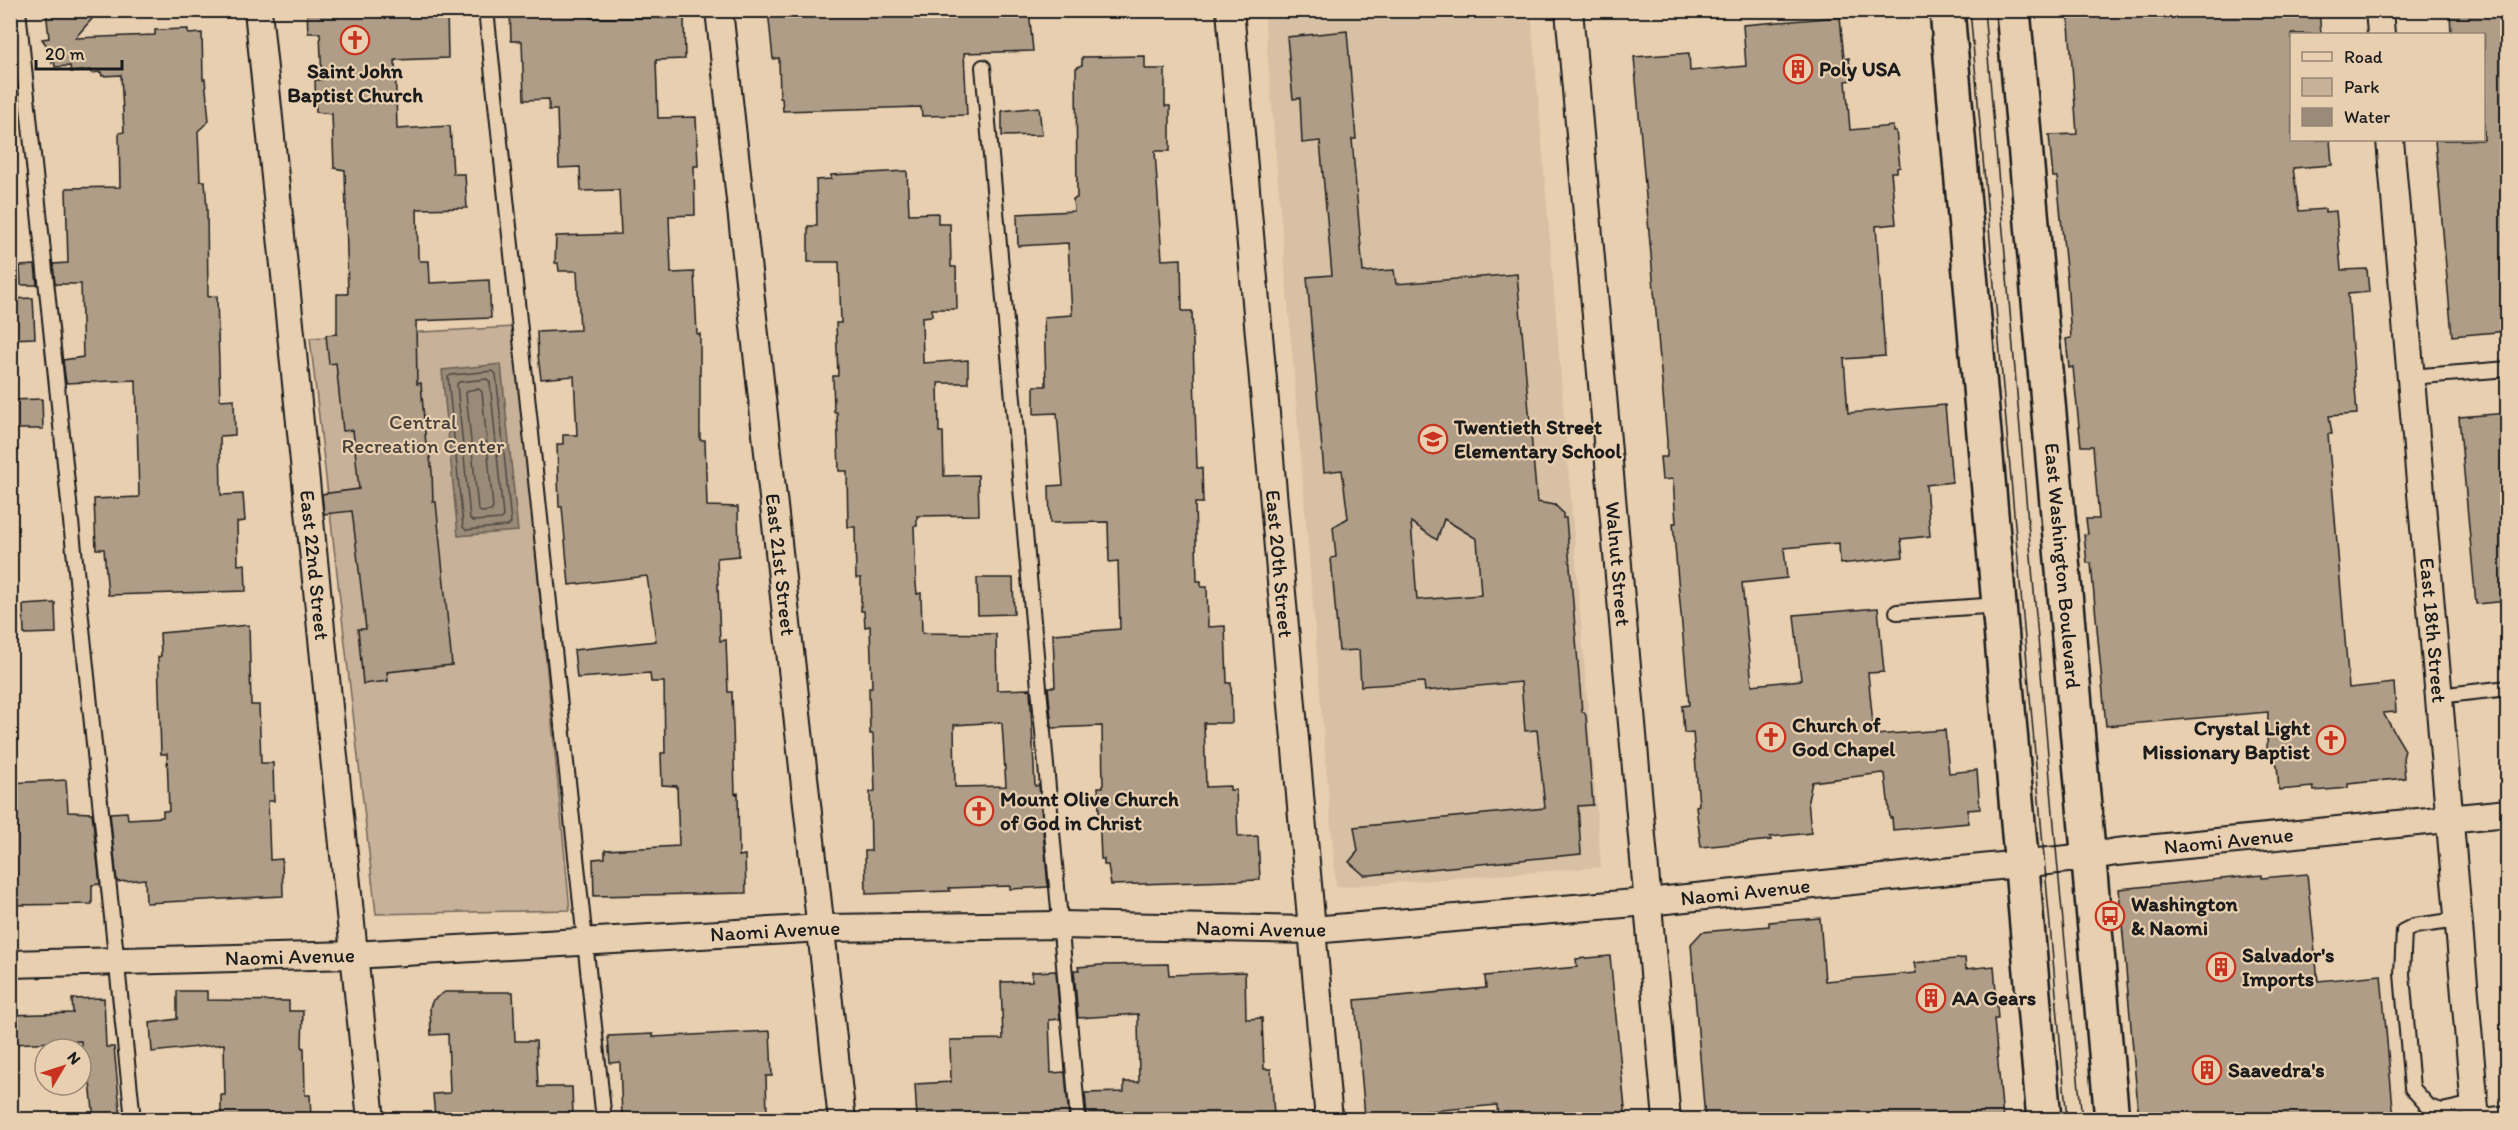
<svg xmlns="http://www.w3.org/2000/svg" width="2518" height="1130" font-family="Itim,sans-serif">
<style>
.built{fill:#d7c0a4}
.green{fill:#c7b198;stroke:#72665a;stroke-width:1.5}
.water{fill:#9a8a78;stroke:#685e53;stroke-width:1.5}
.lines{fill:none;stroke-linecap:round;stroke-linejoin:round}
.shore{stroke:#4e4841;stroke-width:1.5}
.building{fill:#af9d87;stroke:#1c1c1c;stroke-width:1.5;fill-rule:evenodd}
.service-casing{stroke:#1c1c1c;stroke-width:18}
.minor-casing{stroke:#1c1c1c;stroke-width:30}
.primary-casing{stroke:#1c1c1c;stroke-width:38}
.service{stroke:#e8cfb0;stroke-width:14}
.minor{stroke:#e8cfb0;stroke-width:26}
.primary{stroke:#e8cfb0;stroke-width:33}
.tram{stroke:#1c1c1c;stroke-width:1.5}
.labels{text-anchor:middle;stroke-width:4.5;stroke-linejoin:round;paint-order:stroke}
.poi-label{font-size:21px;font-weight:bold;fill:#1c1c1c;stroke:#e8cfb0;text-anchor:start}
.park-label{font-size:21px;fill:#47413b;stroke:#e8cfb0}
.street-label{font-size:21px;fill:#1c1c1c;stroke:#e8cfb0}
</style>
<rect width="100%" height="100%" fill="#e8cfb0"/>
<filter id="ink" filterUnits="userSpaceOnUse"><feTurbulence type="fractalNoise" baseFrequency=".0167" numOctaves="2"/><feDisplacementMap in="SourceGraphic" scale="12" xChannelSelector="R" yChannelSelector="G"/><feConvolveMatrix kernelMatrix="1 2 1 2 8 2 1 2 1" color-interpolation-filters="sRGB"/></filter>
<g filter="url(#ink)">
<!-- built -->
<path class="built" d="M1264 11H1531L1601 867 1336 887Z"/>
<!-- green -->
<path class="green" d="M514 327 570 910 376 914 310 338Z"/>
<!-- water -->
<path class="water" d="M501 364 518 531 458 536 442 370Z"/>
<g class="lines">
<!-- shore -->
<g class="shore">
<path d="M493 371 496 374 511 523 508 526 466 530 463 527 448 377 451 375Z"/>
<path d="M487 379 490 382 503 516 501 519 473 521 470 519 457 384 459 382Z"/>
<path d="M479 389 482 392 493 508 491 511 481 512 478 509 466 393 469 390Z"/>
</g>
</g>
<!-- building -->
<g class="building">
<path d="M46 10H100L75 38 155 35V30L188 29V34L202 33 203 79H205L209 121 198 131 200 181H205L207 210 208 297 217 296 220 400 234 399 235 435 220 436 221 495 243 494 245 521 237 522 238 565 245 564 246 591 108 595 104 549H96L94 499 139 497 136 380 66 383 63 360 83 357 81 284H55L53 264 68 263 66 188 120 187 119 133 124 132 121 75 102 76 101 72 91 73V70L71 72 70 66 55 67 54 60 52 63 50 50 42 39 49 38Z"/>
<path d="M307 10H447L448 58 395 60 397 129 450 126 453 174H465L467 208 417 209 418 257 420 261H429L430 283 489 280 491 318 416 321 417 384 421 383 426 445 428 444 432 472 433 502H436L452 665 387 672 388 681 363 684 358 629H366L352 511 324 514 322 494 359 489 353 430 343 431 336 363 329 364 326 335 337 334V294H348L345 170 334 168 332 114 316 112 315 80H322L320 33H308Z"/>
<path d="M510 10H590V18H684L685 59 656 60 658 118 696 117 698 166H694L695 215 669 216 671 273 694 272 697 334H700V440H705L707 506 738 507 739 556 717 558 720 641 726 640 728 692H732L735 794 738 793 739 856 745 855 746 893 594 896 593 859 605 858V850L679 846 677 786 662 785 661 753H665L664 682H651L650 673 577 678 574 650 656 641 647 576 569 585 562 507H559L557 444H563V435H577L574 376 541 379 538 355 537 332 580 330 577 271H559L558 263H555L556 236 621 234 619 190 581 191 580 167 559 168 557 110H549V99L524 100 522 41H511Z"/>
<path d="M768 10H1029L1033 51 964 53 967 115 922 116 921 107 783 111 782 98H780L779 58 773 59Z"/>
<path d="M2068 10H2319L2321 34H2292V140H2330L2332 165 2293 168 2299 211 2325 209V212L2336 211 2341 270 2367 269 2369 292 2348 294 2357 414 2329 416 2332 434H2328L2349 688 2394 683 2396 712 2383 713 2405 750 2403 758 2405 778 2348 784V788L2314 791 2313 787 2279 790 2277 765 2267 749 2268 712 2106 726 2091 563H2087L2084 535 2088 534 2086 519H2099L2093 446H2081L2073 367 2069 368 2066 339 2071 338 2067 279 2057 177H2053L2049 135 2077 134Z"/>
<path d="M2450 10H2508V331L2452 336 2435 140H2484V34H2451Z"/>
<path d="M1840 17 1844 59 1849 58 1851 80 1846 81 1850 130 1893 126V131H1896L1900 167 1897 168V172H1891L1896 224 1876 226 1885 356 1844 359 1848 413 1945 405 1952 482 1926 485 1930 536 1901 539 1903 557 1840 564 1839 543 1784 548 1787 578 1742 583 1752 685 1801 680 1794 615 1878 608 1884 672 1868 673 1874 735 1945 730 1949 773 1977 770 1980 809 1967 810 1969 823 1893 830 1892 818H1890L1885 774 1883 773 1812 782 1808 800 1811 833 1770 837 1771 840 1701 847 1696 806 1699 805 1693 732 1684 733 1682 706 1689 705 1673 523H1676L1673 479 1662 480 1660 457H1667V441L1634 57 1689 53 1690 71 1746 66 1743 25Z"/>
<path d="M1347 31 1356 139H1352L1363 272 1394 270 1396 284 1517 274 1537 502 1555 505 1563 513V518H1566L1582 712H1584L1586 716 1593 805 1578 806 1581 854 1370 875H1364L1349 862 1358 851 1354 827 1545 808 1537 730 1525 731 1521 682 1425 691 1424 682 1361 686 1359 650 1339 651 1331 558 1336 557 1333 527 1348 518 1342 470 1324 472 1307 277 1332 275 1320 141 1302 143 1300 98 1293 99 1287 37ZM1444 519 1477 539 1481 595 1417 600 1411 522 1437 540Z"/>
<path d="M1145 56V69H1165V106H1170V151H1155L1162 260 1181 259 1182 311H1192L1197 468H1202L1203 503H1195L1197 581H1201V587H1207L1208 627 1225 626 1227 683H1231L1232 723H1204L1206 787 1230 786V790H1236L1238 837 1258 836 1260 880 1111 885 1108 865H1104V859H1101L1098 787H1103L1102 726 1052 728 1048 687H1055L1053 634 1120 629 1118 561 1109 562 1108 522 1050 523 1049 486 1063 485 1057 413 1034 414V386H1046L1044 317 1072 315 1068 243 1018 246 1017 214 1074 211 1073 199 1077 198 1076 68 1082 65V57Z"/>
<path d="M1039 107 1042 135 1002 136V111Z"/>
<path d="M907 171 909 214 938 213V224H950L951 267H956L957 309H932V316L922 317 923 363 968 360V383H938L939 432H943L944 476 978 475 979 515 917 516V526H914L916 584 917 594 921 593 922 633 996 634 997 690 1030 689 1035 786 1039 785 1048 887 1010 889V886L949 888 950 891 866 894 865 851H871L870 792 875 791 873 734H870L869 688H872L870 626 865 627 864 611H861V578H856L855 527H848L847 471H839L837 412H834L833 376H838L836 323H841L839 262H808V226H817L816 180 831 179V175ZM1000 722 1002 724 1006 786 955 787 954 725Z"/>
<path d="M35 265 37 285H21L20 266Z"/>
<path d="M33 298 35 338 10 339V299Z"/>
<path d="M42 399 43 429H10V400Z"/>
<path d="M2508 413V601L2476 604 2459 417Z"/>
<path d="M977 578H1013L1014 614 978 615Z"/>
<path d="M55 603 56 633 24 634 23 605Z"/>
<path d="M249 625 251 705H259L261 763H273L274 801H268L270 860 282 859 283 896 146 903 145 879 117 882 110 813 127 812 128 819 163 817V811H169L167 754H161L158 657 161 656 160 633Z"/>
<path d="M66 780 68 812 92 813 100 884 92 885V904L10 905V783Z"/>
<path d="M2307 874 2318 981 2381 975 2394 1119H2139L2119 889 2262 875V878Z"/>
<path d="M1820 918 1825 981 1916 973 1914 963 1965 958 1966 969 1994 966 1998 1019H1994L2003 1119H1705L1691 944 1702 932 1769 926V922Z"/>
<path d="M1610 956 1626 1119H1498L1497 1105 1365 1117 1355 1000 1486 988 1485 976 1577 967 1576 959Z"/>
<path d="M1168 964 1169 975 1245 972 1246 1019 1262 1018 1264 1069H1271L1274 1116 1196 1119V1113L1087 1117 1085 1093 1124 1092V1082H1139L1138 1014 1078 1018 1074 970H1079L1078 967 1101 965Z"/>
<path d="M1056 971 1060 1019 1049 1020 1051 1073 1065 1072 1069 1119H1026L1025 1116 917 1119 915 1084 951 1082 950 1040 1003 1039 1001 982 1032 981V972Z"/>
<path d="M177 991H207V1000L289 1001V1011H303L302 1048H304L305 1095H310L311 1119H221V1095H225L224 1044 152 1052 150 1023 177 1019Z"/>
<path d="M445 992H513L515 1041H536L538 1087H572L573 1117H533V1119H435L433 1094 450 1093 448 1034 431 1035 430 1007 433 1000Z"/>
<path d="M104 998 106 1047H114L121 1119H94L90 1082 81 1083V1041L10 1044V1015L73 1013 72 999Z"/>
<path d="M770 1031 772 1076H766L767 1116H765V1119L622 1118 620 1062 610 1063 608 1036 653 1034V1037Z"/>
</g>
<g class="lines">
<!-- service casing -->
<g class="service-casing">
<g id="service">
<path d="M18 10 133 1120"/>
<path d="M486 10 604 1120"/>
<path d="M983 67 1078 1120"/>
<path d="M2410 377 2508 369"/>
<path d="M1897 612 2000 605"/>
<path d="M2438 696 2508 688"/>
<path d="M2459 920 2414 926 2404 931 2402 974 2412 1088 2429 1107 2442 1111 2474 1104"/>
<path d="M2475 1117 2508 1113"/>
</g>
</g>
<!-- minor casing -->
<g class="minor-casing">
<g id="minor">
<path id="s1" d="M258 10 371 1120"/>
<path id="s2" d="M719 10 842 1120"/>
<path id="s3" d="M1230 10 1329 1120"/>
<path id="s4" d="M1569 10 1667 1120"/>
<path d="M2379 10 2381 34"/>
<path id="s5" d="M2390 140 2476 1120"/>
<path id="s6" d="M10 964 353 955 822 928 1059 925 1312 930 1647 902 2087 857 2116 852 2508 813"/>
</g>
</g>
<!-- primary casing -->
<g class="primary-casing">
<g id="primary">
<path d="M1947 10 2044 1120"/>
<path id="s7" d="M2013 10 2112 1120"/>
</g>
</g>
<!-- service -->
<use href="#service" class="service"/>
<!-- minor -->
<use href="#minor" class="minor"/>
<!-- primary -->
<use href="#primary" class="primary"/>
<!-- tram -->
<g class="tram">
<path d="M1970 10 2067 1120"/>
<path d="M1984 10 2057 859 2082 1120"/>
</g>
</g>
</g>
<!-- icons -->
<defs>
<g id="church-ring" transform="scale(1.5)"><circle r="9.5" fill="#e8cfb0" stroke="#c8321e" stroke-width="1.5"/><path d="M-1.2-6h2.4v3.5h3.3v2.4h-3.3V6h-2.4V-.1h-3.3v-2.4h3.3Z" fill="#c8321e"/></g>
<g id="building-ring" transform="scale(1.5)"><circle r="9.5" fill="#e8cfb0" stroke="#c8321e" stroke-width="1.5"/><path d="M-4-6H4V6H1V3H-1V6H-4ZM-2.5-4.3h1.7v1.8h-1.7ZM.8-4.3h1.7v1.8H.8ZM-2.5-1h1.7V.8h-1.7ZM.8-1h1.7V.8H.8Z" fill="#c8321e"/></g>
<g id="school-ring" transform="scale(1.5)"><circle r="9.5" fill="#e8cfb0" stroke="#c8321e" stroke-width="1.5"/><path d="M0-5L7-2L0 1L-7-2ZM-4 1L0 2.5L4 1V4Q0 6-4 4Z" fill="#c8321e"/></g>
<g id="bus-ring" transform="scale(1.5)"><circle r="9.5" fill="#e8cfb0" stroke="#c8321e" stroke-width="1.5"/><path d="M-5-6H5V4H4V6H2V4H-2V6H-4V4H-5ZM-3.5-4V0h7V-4ZM-3.5 1.2v1.5H-2V1.2ZM2 1.2v1.5H3.5V1.2Z" fill="#c8321e"/></g>
</defs>
<g fill-rule="evenodd">
<use href="#church-ring" x="355" y="40"/>
<use href="#building-ring" x="1798" y="69"/>
<use href="#school-ring" x="1433" y="439"/>
<use href="#church-ring" x="1771" y="737"/>
<use href="#church-ring" x="2331" y="740"/>
<use href="#church-ring" x="979" y="811"/>
<use href="#bus-ring" x="2110" y="916"/>
<use href="#building-ring" x="2221" y="967"/>
<use href="#building-ring" x="1931" y="998"/>
<use href="#building-ring" x="2207" y="1070"/>
</g>
<g class="labels">
<!-- poi labels -->
<g class="poi-label">
<text x="1819" y="76">Poly USA</text>
<text x="355" y="78" text-anchor="middle">Saint John<tspan x="355" dy="24">Baptist Church</tspan></text>
<text x="1454" y="434">Twentieth Street<tspan x="1454" dy="24">Elementary School</tspan></text>
<text x="1792" y="732">Church of<tspan x="1792" dy="24">God Chapel</tspan></text>
<text x="2310" y="735" text-anchor="end">Crystal Light<tspan x="2310" dy="24">Missionary Baptist</tspan></text>
<text x="1000" y="806">Mount Olive Church<tspan x="1000" dy="24">of God in Christ</tspan></text>
<text x="2131" y="911">Washington<tspan x="2131" dy="24">&amp; Naomi</tspan></text>
<text x="2242" y="962">Salvador's<tspan x="2242" dy="24">Imports</tspan></text>
<text x="1952" y="1005">AA Gears</text>
<text x="2228" y="1077">Saavedra's</text>
</g>
<!-- park labels -->
<g class="park-label">
<text x="423" y="429">Central<tspan x="423" dy="24">Recreation Center</tspan></text>
</g>
<!-- street labels -->
<g class="street-label">
<text dy="7" stroke="none"><textPath href="#s1" startOffset="558">East 22nd Street</textPath></text>
<text dy="7" stroke="none"><textPath href="#s2" startOffset="558">East 21st Street</textPath></text>
<text dy="7" stroke="none"><textPath href="#s3" startOffset="556">East 20th Street</textPath></text>
<text dy="7" stroke="none"><textPath href="#s4" startOffset="556">Walnut Street</textPath></text>
<text dy="7" stroke="none"><textPath href="#s7" startOffset="558">East Washington Boulevard</textPath></text>
<text dy="7" stroke="none"><textPath href="#s5" startOffset="492">East 18th Street</textPath></text>
<text dy="7" stroke="none"><textPath href="#s6" startOffset="2224">Naomi Avenue</textPath></text>
<text dy="7" stroke="none"><textPath href="#s6" startOffset="1738">Naomi Avenue</textPath></text>
<text dy="7" stroke="none"><textPath href="#s6" startOffset="1252">Naomi Avenue</textPath></text>
<text dy="7" stroke="none"><textPath href="#s6" startOffset="766">Naomi Avenue</textPath></text>
<text dy="7" stroke="none"><textPath href="#s6" startOffset="280">Naomi Avenue</textPath></text>
</g>
</g>
<!-- margin -->
<rect width="2518" height="1130" fill="none" stroke="#e8cfb0" stroke-width="36"/>
<rect x="18" y="18" width="2482" height="1094" fill="none" stroke="#1c1c1c" stroke-width="2" filter="url(#ink)"/>
<!-- legend -->
<rect x="2290" y="33" width="195" height="108" fill="#e8cfb0" stroke="#968775" stroke-width="1.5"/>
<rect x="2302" y="52" width="30" height="9" fill="#e8cfb0" stroke="#968775" stroke-width="1.5"/>
<text x="2344" y="63" font-size="18" fill="#1c1c1c">Road</text>
<rect x="2302" y="78" width="30" height="18" fill="#c7b198" stroke="#968775" stroke-width="1.5"/>
<text x="2344" y="93" font-size="18" fill="#1c1c1c">Park</text>
<rect x="2302" y="108" width="30" height="18" fill="#9a8a78" stroke="#968775" stroke-width="1.5"/>
<text x="2344" y="123" font-size="18" fill="#1c1c1c">Water</text>
<!-- north arrow -->
<g transform="translate(63 1067) rotate(51)"><circle r="28" fill="#e8cfb0" stroke="#968775" stroke-width="1.5"/>
<path d="M0-4.5L10 22L0 15L-10 22Z" fill="#c8321e"/>
<text y="-9" font-size="16" font-weight="bold" text-anchor="middle" fill="#1c1c1c">N</text>
</g>
<!-- scale -->
<path d="M36 60v9h86v-9" fill="none" stroke="#1c1c1c" stroke-width="3"/>
<text x="45" y="60" font-size="18" fill="#1c1c1c" stroke="#e8cfb0" stroke-width="4.5" paint-order="stroke">20 m</text>
</svg>
